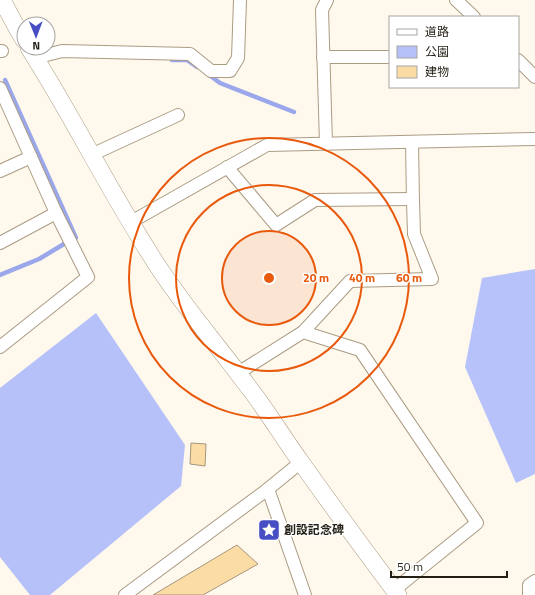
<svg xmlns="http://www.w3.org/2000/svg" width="535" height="595" font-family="'Titillium Web','Noto Sans JP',sans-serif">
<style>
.green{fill:#b5c1f8}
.forest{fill:#b6c2f9}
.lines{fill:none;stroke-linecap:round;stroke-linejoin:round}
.stream{stroke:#9aa7ea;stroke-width:4.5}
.building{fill:#fcdca5;stroke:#a5967e}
.street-casing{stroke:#ab9c83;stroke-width:14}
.secondary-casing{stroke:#ab9c83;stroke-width:18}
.street{stroke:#fff;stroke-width:12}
.secondary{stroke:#fff;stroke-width:17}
.ring{fill:none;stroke:#e8590c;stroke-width:2}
.labels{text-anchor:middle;stroke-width:3;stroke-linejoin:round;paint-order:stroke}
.poi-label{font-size:12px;font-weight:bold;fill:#231e14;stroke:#fff;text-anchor:start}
.centre{fill:#e8590c;stroke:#fff;stroke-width:2}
.ring-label{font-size:12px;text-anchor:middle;font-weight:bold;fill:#e8590c;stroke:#fff;stroke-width:3;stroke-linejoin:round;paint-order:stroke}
</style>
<rect width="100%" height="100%" fill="#fef8ed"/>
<!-- green -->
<path class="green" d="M96 313 185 445 181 486 50 595H30L0 557V388Z"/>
<!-- forest -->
<path class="forest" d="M535 269V474L516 483 465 367 482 278Z"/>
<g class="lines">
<!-- stream -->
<g class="stream">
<path d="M172 60H187L197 67"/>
<path d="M208 74 220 83 294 112"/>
<path d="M5 80 76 238"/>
<path d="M0 275 39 259 64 244"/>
</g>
</g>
<!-- building -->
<g class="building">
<path d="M191 443 206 444 205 466 190 464Z"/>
<path d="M237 545 258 564 203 595H153Z"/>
</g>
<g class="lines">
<!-- street casing -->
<g class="street-casing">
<g id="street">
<path d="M456 0 474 17"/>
<path d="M0 51H2"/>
<path d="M323 57H390"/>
<path d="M35 58 62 51 190 54 211 71H230L238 58 240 0"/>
<path d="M518 60 535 77"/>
<path d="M0 88 56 213 88 277 0 347"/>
<path d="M326 144 322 10 327 0"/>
<path d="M91 155 178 115"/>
<path d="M227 167 276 225 315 200 413 199"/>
<path d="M0 171 31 157"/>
<path d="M131 222 267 145 535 139"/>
<path d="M0 243 56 213"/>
<path d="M303 332 350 281 432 279 414 234 413 202 412 142"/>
<path d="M238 373 303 332 360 350 477 523 394 590"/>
<path d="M301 462 268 489 305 595"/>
<path d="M125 595 268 489"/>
<path d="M529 595V585L535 581"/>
</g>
</g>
<!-- secondary casing -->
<g class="secondary-casing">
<g id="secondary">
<path d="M2 0 17 28 24 40"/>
<path d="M29 48C75 120 112 197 159 268 186 309 218 346 247 385 266 409 282 436 300 461 332 506 365 551 398 595"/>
</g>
</g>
<!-- street -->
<use href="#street" class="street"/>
<!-- secondary -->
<use href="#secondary" class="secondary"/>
</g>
<!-- distance rings -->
<circle cx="269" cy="278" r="47" fill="#e8590c" fill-opacity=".12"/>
<g class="ring">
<circle cx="269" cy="278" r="47"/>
<circle cx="269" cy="278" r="93"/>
<circle cx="269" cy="278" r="140"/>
</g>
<!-- icons -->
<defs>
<g id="sight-square" transform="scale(1.15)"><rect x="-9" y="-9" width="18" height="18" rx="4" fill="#474dc3" stroke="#fff"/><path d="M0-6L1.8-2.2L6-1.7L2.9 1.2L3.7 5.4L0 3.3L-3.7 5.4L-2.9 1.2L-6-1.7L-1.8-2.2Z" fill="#fff"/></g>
</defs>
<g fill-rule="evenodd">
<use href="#sight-square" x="269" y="530"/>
</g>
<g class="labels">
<!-- poi labels -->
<g class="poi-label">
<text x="284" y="534">創設記念碑</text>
</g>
</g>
<circle cx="269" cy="278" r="6" class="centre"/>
<g class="ring-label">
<text x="316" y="282">20 m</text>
<text x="362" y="282">40 m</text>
<text x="409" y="282">60 m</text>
</g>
<!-- legend -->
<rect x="389" y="16" width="130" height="72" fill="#ffffff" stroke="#a7a5a1"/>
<rect x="397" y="29" width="20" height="6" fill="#ffffff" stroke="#a7a5a1"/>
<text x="425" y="36" font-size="12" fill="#231e14">道路</text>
<rect x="397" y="46" width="20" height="12" fill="#b5c1f8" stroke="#a7a5a1"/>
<text x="425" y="56" font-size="12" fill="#231e14">公園</text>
<rect x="397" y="66" width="20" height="12" fill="#fcdca5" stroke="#a7a5a1"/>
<text x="425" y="76" font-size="12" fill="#231e14">建物</text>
<!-- north arrow -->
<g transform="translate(36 36) rotate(179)"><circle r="19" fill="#ffffff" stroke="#a7a5a1"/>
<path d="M0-3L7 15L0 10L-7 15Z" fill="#474dc3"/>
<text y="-6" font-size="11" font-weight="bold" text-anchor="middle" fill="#231e14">N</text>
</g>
<!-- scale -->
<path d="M391 571v6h116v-6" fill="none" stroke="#231e14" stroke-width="2"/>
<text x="397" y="571" font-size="12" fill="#231e14" stroke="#ffffff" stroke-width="3" paint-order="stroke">50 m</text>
</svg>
